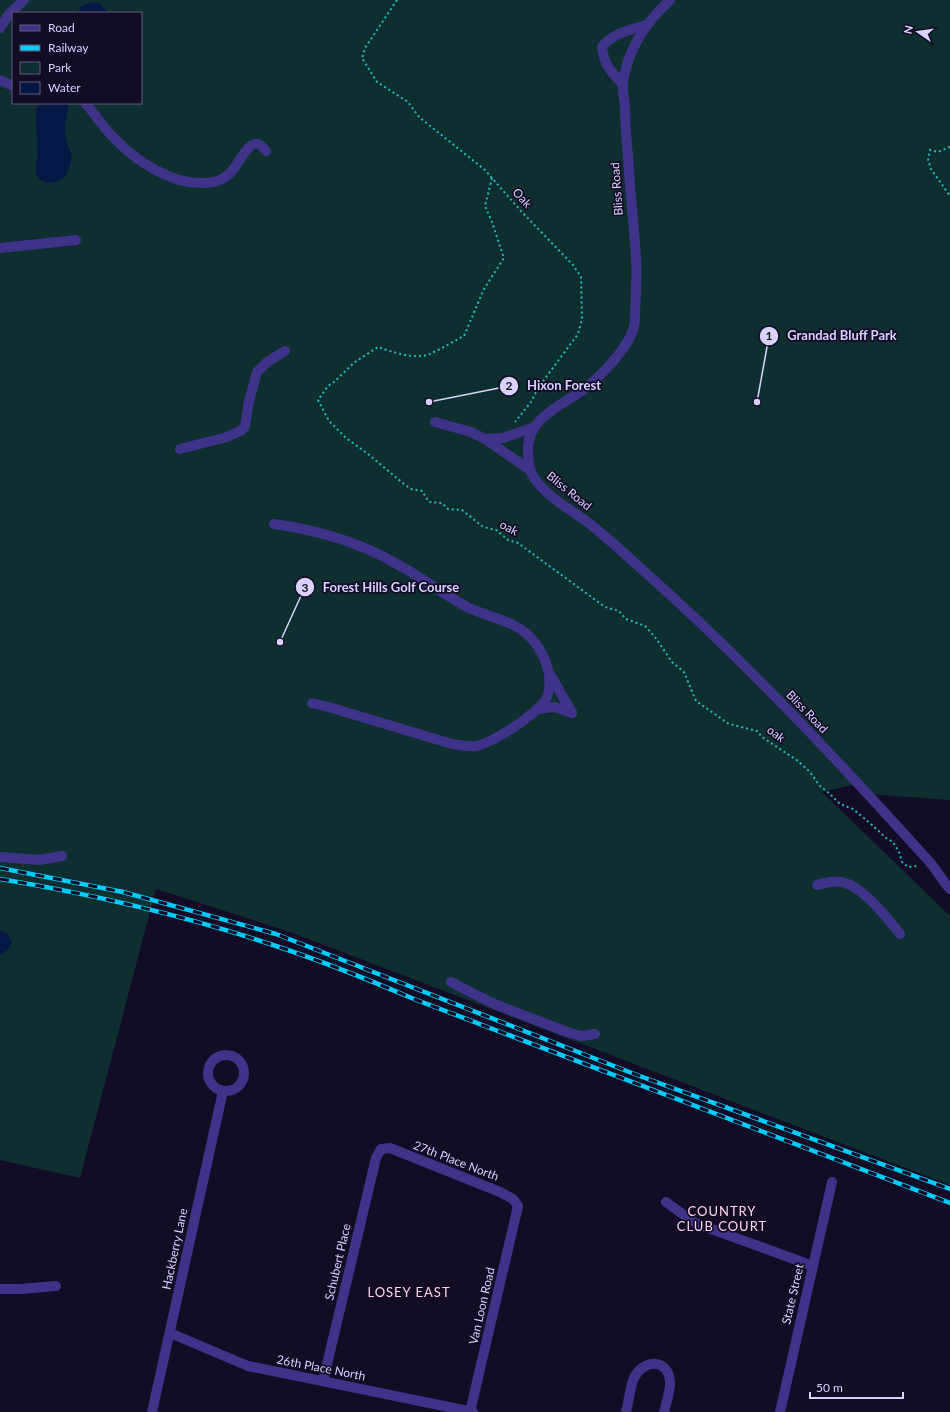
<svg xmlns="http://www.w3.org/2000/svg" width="950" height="1412" font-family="Lato,sans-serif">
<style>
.green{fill:#0f2e30;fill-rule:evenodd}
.water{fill:#051745}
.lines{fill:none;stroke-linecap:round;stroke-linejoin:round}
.path{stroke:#24bbc0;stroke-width:2;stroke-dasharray:2 3;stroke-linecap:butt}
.minor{stroke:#3e3388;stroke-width:10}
.rail-casing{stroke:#00ccfc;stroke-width:4.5}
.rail{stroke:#130c25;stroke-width:3;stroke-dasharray:9;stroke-linecap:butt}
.labels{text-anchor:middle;stroke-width:3.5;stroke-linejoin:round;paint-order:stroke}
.street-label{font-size:12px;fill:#dad1ff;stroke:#130c25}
.neighbourhood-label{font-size:13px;letter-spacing:1px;fill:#ffd3eb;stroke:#130c25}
.leader{fill:none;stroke:#dad1ff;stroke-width:1.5}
.callout-dot{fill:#dad1ff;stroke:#130c25;stroke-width:1.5}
.mark-label{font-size:12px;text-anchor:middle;font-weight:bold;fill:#111}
.callout-label{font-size:13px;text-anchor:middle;font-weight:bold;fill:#dad1ff;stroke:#130c25;stroke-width:3.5;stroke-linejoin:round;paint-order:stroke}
</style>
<rect width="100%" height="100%" fill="#130c25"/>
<!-- green -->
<path class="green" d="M0 0H950V800L867 794 857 784 822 792 950 916V1185L290 932 156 889 80 1178 0 1160ZM13 13H141V103H13Z"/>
<!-- water -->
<g class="water">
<path d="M92 2 99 3 109 13H78L81 6Z"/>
<path d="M65 103 68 105V109C66 118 64 130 66 139 68 149 74 154 70 165 68 174 63 180 54 182 48 183 41 183 38 177 34 171 37 162 37 156 39 140 35 125 36 110 41 100 56 103 65 103Z"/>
<path d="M0 930 7 933 12 942 9 949 0 955Z"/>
</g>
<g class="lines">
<!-- path -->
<g class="path">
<path d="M397 0 365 48 362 58 377 82 408 102 419 117 485 170 520 210 573 265 581 277 582 319 578 334 538 388 531 402 515 422"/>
<path d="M950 147 938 152 930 150 928 160 931 169 950 196"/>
<path d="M492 178 485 206 492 222 504 258 484 289 464 336C452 342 440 350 427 355 413 359 392 352 378 347L355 362 334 382 328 386 318 400 329 421 346 438 368 454 404 484 411 489 422 491 429 502 442 503 448 509 462 510 483 527 496 530 508 540 518 543 605 607 619 611 626 619 645 626 655 637 672 662 684 672 696 701 729 724 757 731 762 737 798 761 810 772 820 786 830 794 840 804 853 809 871 824 886 838 893 842 899 852 902 862 908 867 918 866"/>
</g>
<!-- minor -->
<g class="minor">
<path d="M670 0C646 22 628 48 623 82 622 91 625 101 625 110 625 131 628 151 629 172 631 200 634 228 636 256 637 275 636 294 635 313 635 318 635 325 633 330 627 349 600 377 583 390 562 405 528 418 528 449 528 458 528 468 533 476 544 495 571 510 589 523 605 536 621 550 636 564 739 655 834 756 926 858 935 867 941 879 950 889"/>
<path d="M0 28 9 14 24 0"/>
<path d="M0 80 13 86"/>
<path d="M623 84C611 72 604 65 602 47 613 33 630 30 646 25"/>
<path d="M85 103C95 114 103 127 114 138 136 161 172 185 204 183 215 183 224 180 231 172 240 164 251 129 266 151"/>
<path d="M0 248 76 240"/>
<path d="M435 422 471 432 485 439"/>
<path d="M180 449 227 437 242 430 245 426 249 401 257 372 267 362 285 351"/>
<path d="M530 470 485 439 503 438 535 427"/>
<path d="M274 524C317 530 359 542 397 564 421 577 443 594 467 607 483 615 501 618 517 627 539 639 556 672 547 697 544 706 531 714 524 720 512 729 490 743 476 746 468 747 460 745 452 744L332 708 312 703"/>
<path d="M550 674 572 713"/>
<path d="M537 709 555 707 572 713"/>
<path d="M0 857 39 860 62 856"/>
<path d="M817 885C825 883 834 880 842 882 864 887 886 917 900 934"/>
<path d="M451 982 474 994 497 1005 567 1032 581 1036 595 1034"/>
<circle cx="226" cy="1073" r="18"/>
<path d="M666 1202 695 1223 813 1266"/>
<path d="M0 1289H21L56 1286"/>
<path d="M170 1333 248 1366 473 1412"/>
<path d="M323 1381 376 1158 381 1149 390 1148 500 1192 513 1199 518 1206 470 1412"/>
<path d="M152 1412 223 1091"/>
<path d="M626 1412C629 1402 630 1384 635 1376 646 1358 668 1360 670 1381 671 1389 666 1404 664 1412"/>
<path d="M780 1412 832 1182"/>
</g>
<!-- rail casing -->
<g class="rail-casing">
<g id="rail">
<path d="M0 868 123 892 276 934 637 1075 950 1189"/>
<path d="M0 879C91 894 182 915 270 944 319 960 367 979 414 999L950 1203"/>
</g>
</g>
<!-- rail -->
<use href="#rail" class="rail"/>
</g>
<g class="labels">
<!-- street labels -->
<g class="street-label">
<text transform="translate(617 189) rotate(-94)" y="4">Bliss Road</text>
<text transform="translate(522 198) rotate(48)" y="4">Oak</text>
<text transform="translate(569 491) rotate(39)" y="4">Bliss Road</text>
<text transform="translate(509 528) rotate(28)" y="4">oak</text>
<text transform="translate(807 712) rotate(46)" y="4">Bliss Road</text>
<text transform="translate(776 734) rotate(36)" y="4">oak</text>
<text transform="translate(456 1161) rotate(21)" y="4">27th Place North</text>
<text transform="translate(175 1249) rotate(-78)" y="4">Hackberry Lane</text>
<text transform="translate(338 1262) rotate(-77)" y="4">Schubert Place</text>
<text transform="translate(793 1294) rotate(-77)" y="4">State Street</text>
<text transform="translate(482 1306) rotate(-77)" y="4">Van Loon Road</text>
<text transform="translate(321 1368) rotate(11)" y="4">26th Place North</text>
</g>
<!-- neighbourhood labels -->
<g class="neighbourhood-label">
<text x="722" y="1216">COUNTRY<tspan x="722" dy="15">CLUB COURT</tspan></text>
<text x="409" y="1297">LOSEY EAST</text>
</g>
</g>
<!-- callouts -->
<path class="leader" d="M757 402L769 336M429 402L509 386M280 642L305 587"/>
<g class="callout-dot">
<circle cx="757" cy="402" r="4"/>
<circle cx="429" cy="402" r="4"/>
<circle cx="280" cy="642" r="4"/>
<circle cx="769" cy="336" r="10"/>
<circle cx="509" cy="386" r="10"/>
<circle cx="305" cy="587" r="10"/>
</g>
<g class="mark-label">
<text x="769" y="340">1</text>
<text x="509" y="390">2</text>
<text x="305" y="592">3</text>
</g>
<g class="callout-label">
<text x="842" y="340">Grandad Bluff Park</text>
<text x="564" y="390">Hixon Forest</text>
<text x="391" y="592">Forest Hills Golf Course</text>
</g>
<!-- legend -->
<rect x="12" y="12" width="130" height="92" fill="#130c25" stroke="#635b7c"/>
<rect x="20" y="25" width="20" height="6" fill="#3e3388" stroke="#635b7c"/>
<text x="48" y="32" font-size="12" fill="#dad1ff">Road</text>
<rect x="20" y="45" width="20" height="6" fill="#00ccfc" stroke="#635b7c"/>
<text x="48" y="52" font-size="12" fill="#dad1ff">Railway</text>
<rect x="20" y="62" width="20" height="12" fill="#0f2e30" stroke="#635b7c"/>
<text x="48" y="72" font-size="12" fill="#dad1ff">Park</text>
<rect x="20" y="82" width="20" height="12" fill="#051745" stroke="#635b7c"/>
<text x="48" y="92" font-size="12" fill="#dad1ff">Water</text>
<!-- north arrow -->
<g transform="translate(918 32) rotate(283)" stroke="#130c25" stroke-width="3" paint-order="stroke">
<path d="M0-3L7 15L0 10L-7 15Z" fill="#dad1ff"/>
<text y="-6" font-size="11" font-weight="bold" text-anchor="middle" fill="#dad1ff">N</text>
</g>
<!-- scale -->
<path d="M810 1392v6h93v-6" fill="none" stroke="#dad1ff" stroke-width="2"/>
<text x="816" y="1392" font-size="12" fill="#dad1ff" stroke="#130c25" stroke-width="3" paint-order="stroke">50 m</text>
</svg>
